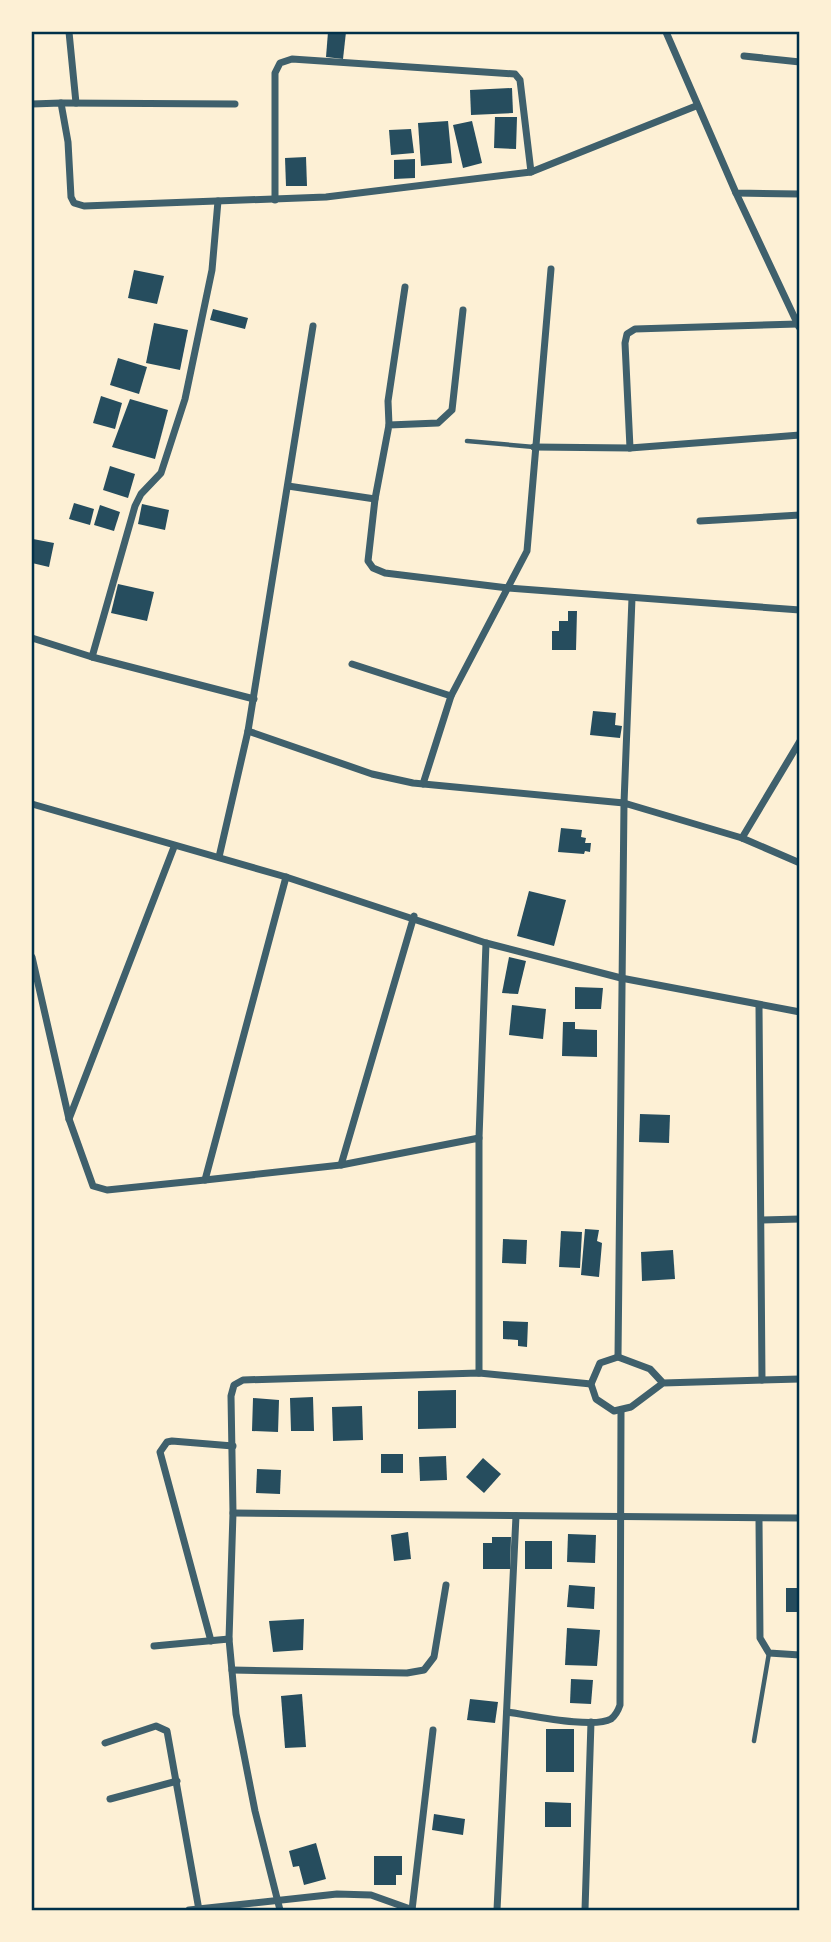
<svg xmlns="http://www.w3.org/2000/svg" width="831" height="1942" font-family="'Asap Condensed',sans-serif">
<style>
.building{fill:#264d5e}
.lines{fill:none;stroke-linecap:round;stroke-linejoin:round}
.service{stroke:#3f606c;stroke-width:4.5}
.minor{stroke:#3f606c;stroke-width:7}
.neatline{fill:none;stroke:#003049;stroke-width:2.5}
</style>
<rect width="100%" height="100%" fill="#fdf0d5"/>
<!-- building -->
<g class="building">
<path d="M328 32H346L343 59 326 57Z"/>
<path d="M512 88 513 113 471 115 470 90Z"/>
<path d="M495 117H517L516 149 494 148Z"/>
<path d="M448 121 452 163 421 166 418 123Z"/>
<path d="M472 121 482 163 463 168 453 125Z"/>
<path d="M411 129 414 153 391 155 389 130Z"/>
<path d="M306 157 307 186H286L285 158Z"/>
<path d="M415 159V178L394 179V160Z"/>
<path d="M134 270 164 276 157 304 128 298Z"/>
<path d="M213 309 248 318 245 329 210 320Z"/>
<path d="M154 323 188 330 180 370 146 363Z"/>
<path d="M118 358 147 367 139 394 110 385Z"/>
<path d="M101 396 122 403 115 429 93 423Z"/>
<path d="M130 399 168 410 155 459 112 447Z"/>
<path d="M110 466 135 474 128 498 103 490Z"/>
<path d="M74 503 94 509 90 525 69 519Z"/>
<path d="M142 504 169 510 165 530 138 524Z"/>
<path d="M100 505 120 512 114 531 94 525Z"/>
<path d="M33 539 54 543 49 567 32 563Z"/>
<path d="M118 584 154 592 147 621 111 613Z"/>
<path d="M568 611H577L576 650H552V631H559V621H568Z"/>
<path d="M593 711 616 713 615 725 622 726 620 738 590 735Z"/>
<path d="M561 828 582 830 581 837 586 838 585 843H591L590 852 585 851 584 854 558 852Z"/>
<path d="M529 891 566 900 554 946 517 936Z"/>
<path d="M509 957 526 961 518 994 502 993Z"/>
<path d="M575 987 603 988 601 1009H575Z"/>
<path d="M512 1005 546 1009 543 1039 509 1035Z"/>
<path d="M563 1022H575V1029L597 1030V1057L562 1056Z"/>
<path d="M640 1114 670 1115 669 1143 639 1142Z"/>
<path d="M585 1229 599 1230 597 1241 602 1243 599 1277 581 1275Z"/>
<path d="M561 1231 582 1232 580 1268 559 1267Z"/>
<path d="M503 1239 527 1240 526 1264 502 1263Z"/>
<path d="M673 1250 675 1279 642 1281 641 1252Z"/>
<path d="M503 1321 528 1322 527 1347 518 1346V1340L503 1339Z"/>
<path d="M456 1390V1428L418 1429V1391Z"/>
<path d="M313 1397 314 1431H291L290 1398Z"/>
<path d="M253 1398 279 1400 278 1432 252 1431Z"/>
<path d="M362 1406 363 1440 333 1441 332 1407Z"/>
<rect x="381" y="1454" width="22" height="19"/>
<path d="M446 1456 447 1480 420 1481 419 1457Z"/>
<path d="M483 1458 501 1474 484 1493 466 1477Z"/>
<path d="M257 1469 281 1470 280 1494 256 1493Z"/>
<path d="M408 1532 411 1559 394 1561 391 1535Z"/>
<path d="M568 1534 596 1535 595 1563 567 1562Z"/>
<path d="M492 1537H511L510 1569H483V1543H492Z"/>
<rect x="525" y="1541" width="27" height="28"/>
<path d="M569 1585 595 1587 594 1609 567 1607Z"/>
<rect x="786" y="1588" width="14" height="24"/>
<path d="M304 1619 303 1650 273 1652 269 1621Z"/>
<path d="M567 1628 600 1630 597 1666 565 1665Z"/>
<path d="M571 1679 593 1680 591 1704 570 1703Z"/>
<path d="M302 1694 306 1747 285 1748 281 1696Z"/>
<path d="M470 1699 498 1702 495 1723 467 1720Z"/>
<rect x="546" y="1729" width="28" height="43"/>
<path d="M545 1802 571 1803V1827H545Z"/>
<path d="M434 1814 465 1819 463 1835 432 1830Z"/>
<path d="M316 1843 326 1879 304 1885 299 1866 293 1867 289 1851Z"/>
<path d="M374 1856H402V1875H396V1885H374Z"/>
</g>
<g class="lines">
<!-- service -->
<g class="service">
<path d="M467 441 534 447"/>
<path d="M754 1741 769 1653"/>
</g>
<!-- minor -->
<g class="minor">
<path d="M69 32 76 103"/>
<path d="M666 32 736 193 800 194"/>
<path d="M744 56 800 62"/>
<path d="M61 103 235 104"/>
<path d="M32 104 61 103 68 142 71 197 74 203 84 206 326 197 531 172 696 106"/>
<path d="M736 193 799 327"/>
<path d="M275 200V73L280 63 292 59 515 74 520 80 531 172"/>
<path d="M463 310 452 410 438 423 389 425 375 499 368 561 373 568 385 573 508 588 800 610"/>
<path d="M798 324 635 329 627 334 625 343 630 448 800 435"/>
<path d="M389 425 388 401 405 287"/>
<path d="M534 447 630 448"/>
<path d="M288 486 375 499"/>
<path d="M700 521 800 515"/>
<path d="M32 638 92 657 254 699"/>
<path d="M92 657 135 506 141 494 161 473 185 399 212 270 218 201"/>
<path d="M352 664 451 696 423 784"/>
<path d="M451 696 527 551 551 269"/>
<path d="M248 731 372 774 413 783 624 803 632 598"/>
<path d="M32 804 286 877 486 943 621 978 800 1012"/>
<path d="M742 838 800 741"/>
<path d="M219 857 248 731 313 326"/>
<path d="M286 877 205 1180 341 1165 479 1138V1373"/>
<path d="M32 957 69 1119 93 1186 107 1190 205 1180"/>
<path d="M759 1006 762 1380"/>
<path d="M69 1119 174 847"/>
<path d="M479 1138 486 943"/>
<path d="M341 1165 414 916"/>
<path d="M762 1220 800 1219"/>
<path d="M618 1357 624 803 742 838 800 863"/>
<path d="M663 1383 650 1369 618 1357 600 1363 591 1384 596 1399 614 1411 631 1407 663 1383 800 1379"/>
<path d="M233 1513 800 1518"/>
<path d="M759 1520 760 1638 769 1653 800 1655"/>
<path d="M211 1641 160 1452 167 1442 172 1441 233 1446"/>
<path d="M154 1646 229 1639"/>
<path d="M232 1670 407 1673 424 1670 434 1657 446 1585"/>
<path d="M507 1712C530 1715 593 1729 611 1719 616 1715 618 1711 620 1705L621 1411"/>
<path d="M105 1743 156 1726 167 1731 199 1910"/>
<path d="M110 1799 177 1781"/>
<path d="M189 1910 337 1894 371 1895 413 1910"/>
<path d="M280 1910 255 1811 236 1714 229 1639 233 1513 231 1396 234 1385 243 1380 479 1373 591 1384"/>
<path d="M412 1910 433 1730"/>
<path d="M497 1910 516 1516"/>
<path d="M585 1910 591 1722"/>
</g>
</g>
<!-- border -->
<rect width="831" height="1942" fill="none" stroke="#fdf0d5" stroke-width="66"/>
<rect x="33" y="33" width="765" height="1876" class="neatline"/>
</svg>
